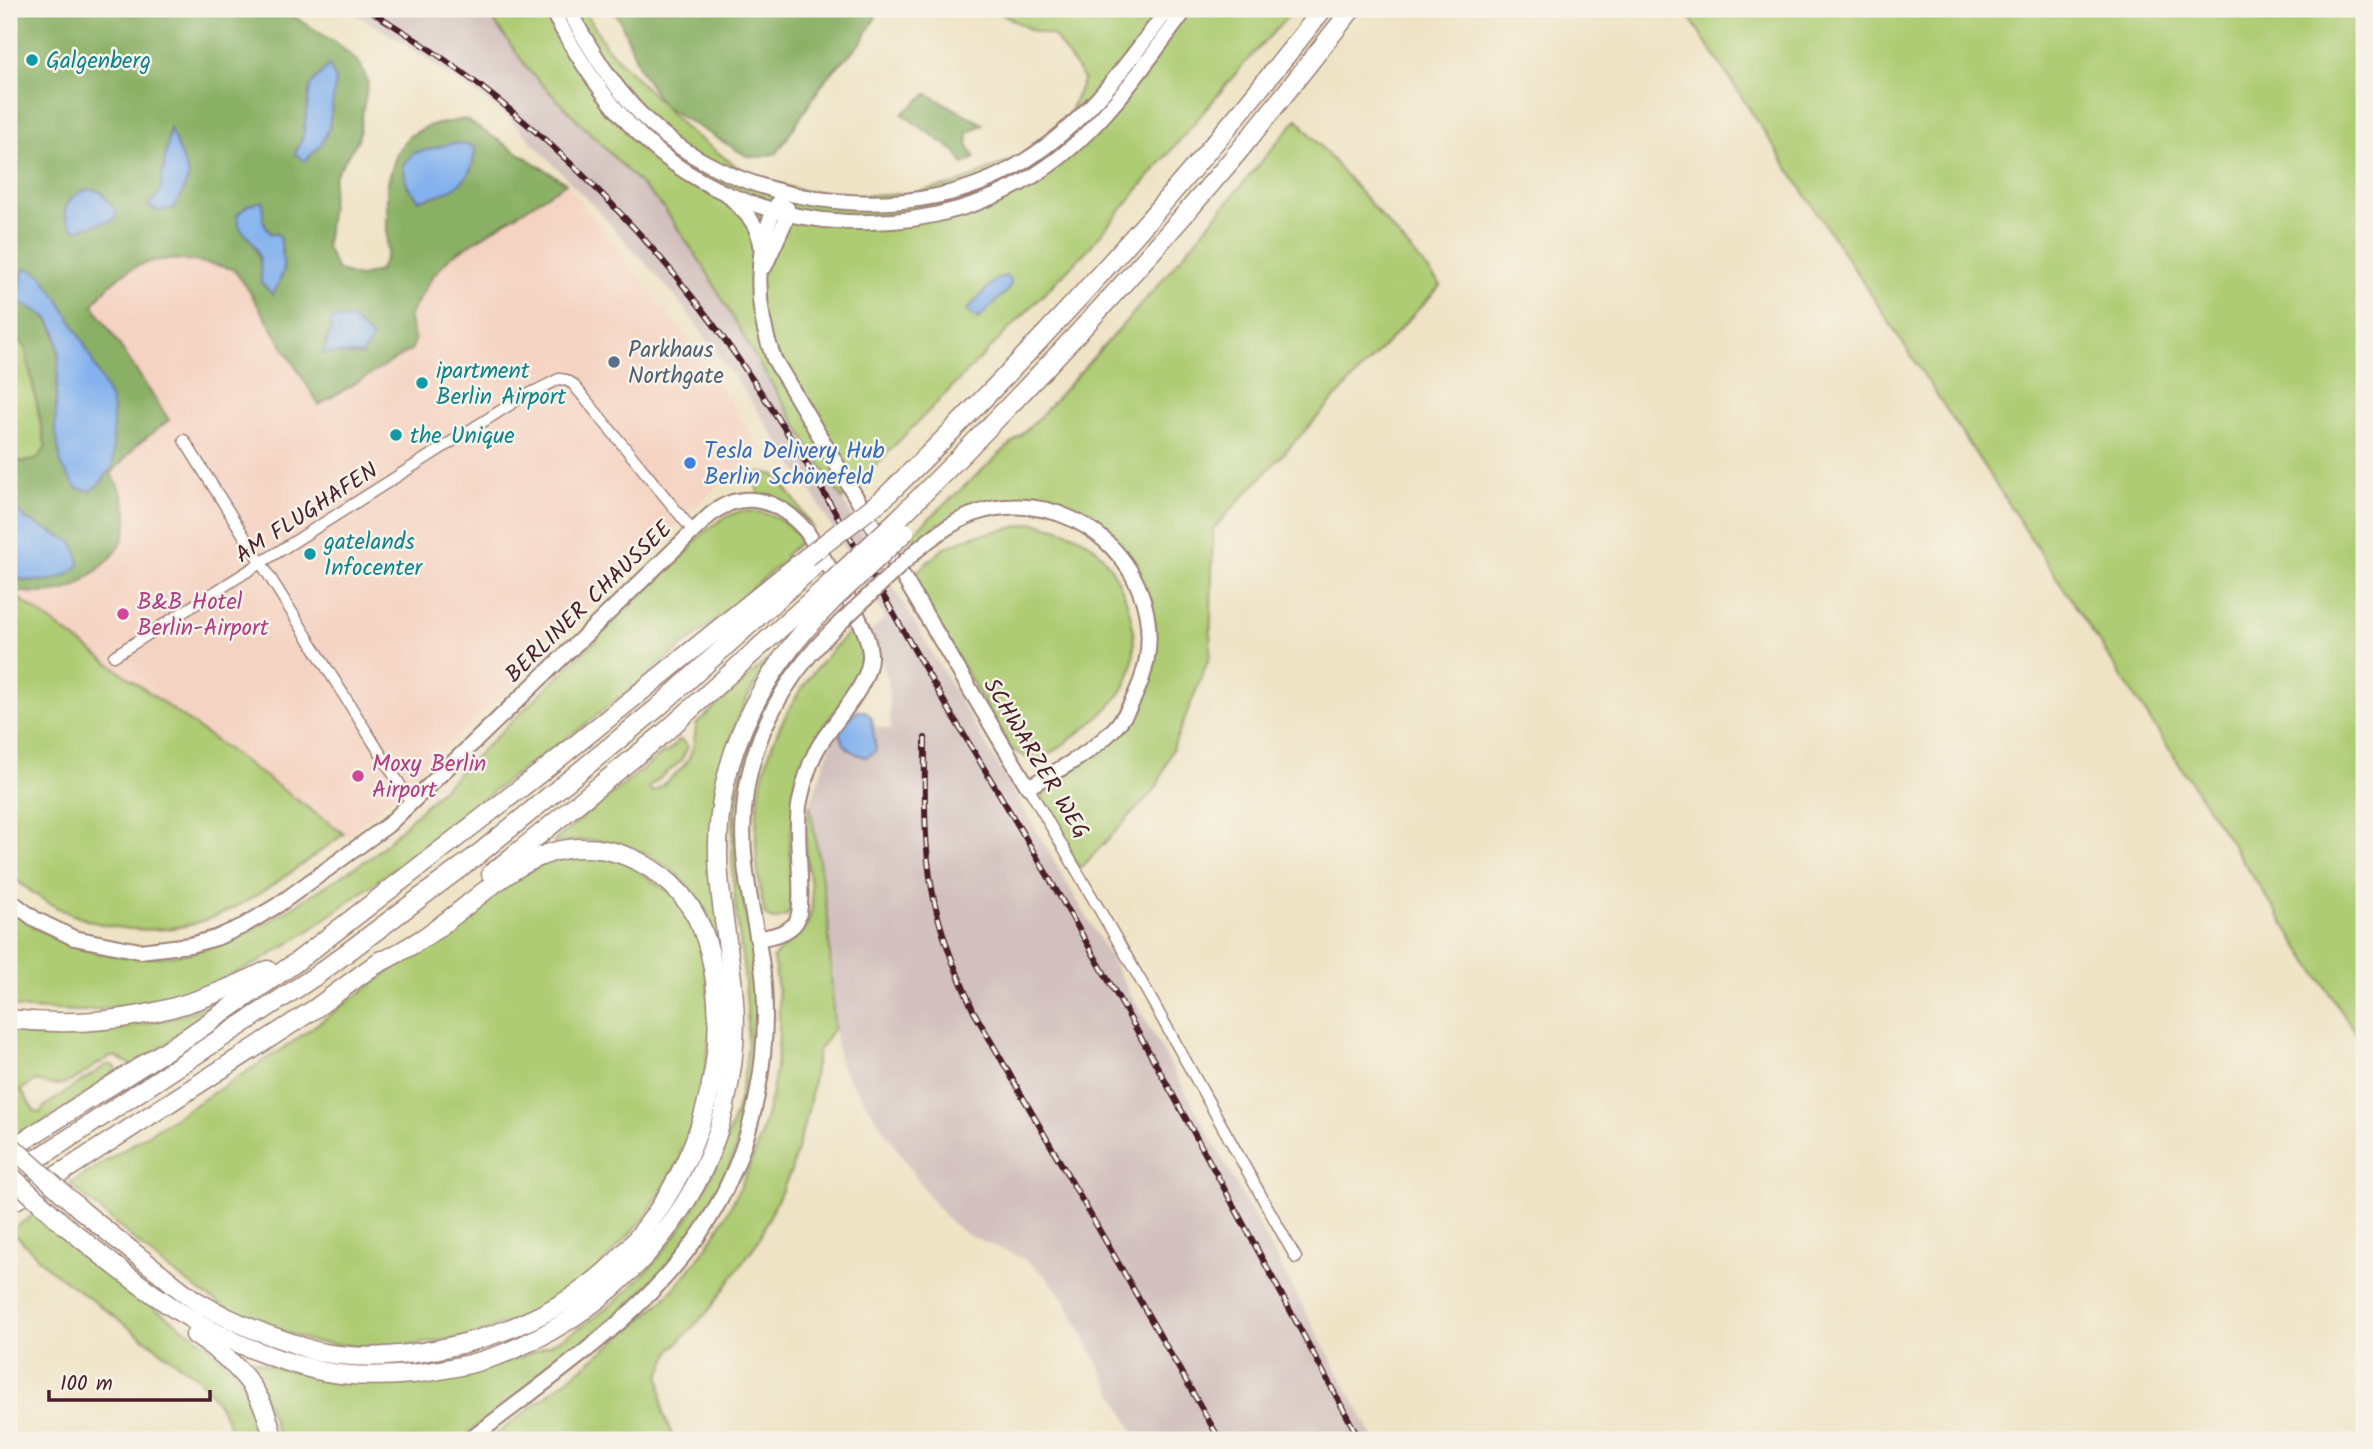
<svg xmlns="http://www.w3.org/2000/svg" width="2373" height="1449" font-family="Kalam,sans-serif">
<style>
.built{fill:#f5d3c2}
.industrial{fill:#d1c0bd}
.green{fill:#aecc73;stroke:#7c764f;stroke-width:2}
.forest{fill:#8ab065;stroke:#6a6848;stroke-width:2;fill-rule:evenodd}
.water{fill:#84b2ee;stroke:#67688c;stroke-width:2}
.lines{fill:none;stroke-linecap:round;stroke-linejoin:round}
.street-casing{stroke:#9c8178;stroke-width:13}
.secondary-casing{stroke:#9c8178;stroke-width:18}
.highway-casing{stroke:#9c8178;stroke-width:21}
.street{stroke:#fff;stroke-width:10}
.secondary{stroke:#fff;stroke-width:14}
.highway{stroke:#fff;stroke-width:18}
.rail-casing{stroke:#4a1f2b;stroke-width:6}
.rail{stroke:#f7f3e8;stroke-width:3.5;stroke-dasharray:10;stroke-linecap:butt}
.secondary-bridge-casing{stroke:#9c8178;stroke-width:18;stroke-linecap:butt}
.highway-bridge-casing{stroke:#9c8178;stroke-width:21;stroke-linecap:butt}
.secondary-bridge{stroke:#fff;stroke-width:14}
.highway-bridge{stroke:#fff;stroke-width:18}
.culture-dot{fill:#0f9aa8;stroke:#f7f3e8;stroke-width:2.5}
.service-dot{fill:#5c6f8a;stroke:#f7f3e8;stroke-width:2.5}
.shop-dot{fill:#3f7fe0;stroke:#f7f3e8;stroke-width:2.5}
.hotel-dot{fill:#d1479c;stroke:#f7f3e8;stroke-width:2.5}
.labels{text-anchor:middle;stroke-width:5;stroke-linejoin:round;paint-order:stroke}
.culture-label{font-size:23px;fill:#0d838f;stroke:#f7f3e8;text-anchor:start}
.service-label{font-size:23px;fill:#4e5e75;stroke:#f7f3e8;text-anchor:start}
.shop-label{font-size:23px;fill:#366cbe;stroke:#f7f3e8;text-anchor:start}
.street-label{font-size:23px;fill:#4a1f2b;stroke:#f7f3e8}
.hotel-label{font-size:23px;fill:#b23c85;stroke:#f7f3e8;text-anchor:start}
</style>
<rect width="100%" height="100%" fill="#f7f3e8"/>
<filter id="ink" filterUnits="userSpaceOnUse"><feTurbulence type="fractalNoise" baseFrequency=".0143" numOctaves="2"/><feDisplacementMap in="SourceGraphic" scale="14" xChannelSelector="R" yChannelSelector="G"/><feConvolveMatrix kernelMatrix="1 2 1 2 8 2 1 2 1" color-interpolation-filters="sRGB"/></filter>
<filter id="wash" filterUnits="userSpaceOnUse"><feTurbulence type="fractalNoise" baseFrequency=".00686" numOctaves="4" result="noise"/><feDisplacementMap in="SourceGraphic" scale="28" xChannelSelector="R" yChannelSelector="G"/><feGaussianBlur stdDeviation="1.57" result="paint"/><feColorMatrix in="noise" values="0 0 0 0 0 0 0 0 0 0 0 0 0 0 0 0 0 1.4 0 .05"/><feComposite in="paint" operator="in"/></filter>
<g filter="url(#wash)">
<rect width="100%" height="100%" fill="#efe3c5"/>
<!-- built -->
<path class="built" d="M566 183 684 334 763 452 754 463 736 468 413 779 347 837 10 591 41 594 123 491 111 474 137 445 169 420 93 305 118 276 152 260 170 258 212 265 233 269 246 286 413 328 409 316 432 277 449 258Z"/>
<!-- industrial -->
<path class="industrial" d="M346 9H485L531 73 663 207 704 267 760 365 842 499 1091 924 1196 1110 1375 1440H1138L1065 1300 1045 1275 1024 1259 966 1234 950 1222 933 1202 840 1065 834 1028 828 918 810 805 828 752 837 733 849 717 859 710 865 711 877 727 891 730 888 680 871 631 885 618 812 493 743 389 675 296 598 211 507 116 401 41Z"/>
<!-- green -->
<g class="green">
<path d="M485 9H584L607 48 685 128 752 178 804 191 855 196 907 194 955 184 1026 154 1064 125 1084 79 1054 36 1031 30 993 9H1295L1243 65 1089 248 842 499 760 365 704 267 663 207 531 73Z"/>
<path d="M1684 9H2364V1046L1767 136Z"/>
<path d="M1297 119 1441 285 1213 529 1210 656 1157 787 1080 869C1071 853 1042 814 1043 797 1044 789 1050 783 1054 777L1129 719 1147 686 1155 662 1154 623 1143 583 1125 550 1085 517 1061 508 968 510 937 525 917 541 912 534 1036 421 1147 298Z"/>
<path d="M9 332 25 347 46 449 36 460 21 463 9 456Z"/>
<path d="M760 472 775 475 794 499 813 529C795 508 786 500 758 495L756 482Z"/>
<path d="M741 511C768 510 787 519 802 541L785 555 787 558 723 614 586 724 513 776 390 872 307 932 261 961 210 985 138 1005 84 1011 28 1009 9 1006V909L34 927 63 941 95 952 122 956 159 957 189 953 237 938 272 920 374 855 692 547V544C707 529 721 517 741 511Z"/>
<path d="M1034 523C1055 527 1081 534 1097 550 1129 584 1149 653 1120 694 1100 721 1068 740 1042 760L1029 759 1010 748 911 577 944 548 973 536Z"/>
<path d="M9 591 344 834C306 861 269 891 227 911 153 947 68 929 9 873Z"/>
<path d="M822 627 824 630C763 691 728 775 737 862 741 904 755 944 758 986 764 1080 737 1185 674 1258 652 1284 626 1307 600 1329 563 1359 525 1388 488 1417 479 1424 466 1438 456 1440 440 1443 421 1440 405 1440 363 1440 321 1440 279 1440 269 1408 262 1377 236 1354 254 1360 272 1368 291 1371 302 1374 314 1372 325 1371 346 1371 367 1370 388 1369 413 1368 437 1368 462 1367 473 1366 486 1368 496 1365 627 1330 725 1200 745 1070 753 1012 741 957 735 900 726 825 737 750 776 685 789 664 806 645 822 627Z"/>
<path d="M853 628C882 669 831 707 816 742 803 772 791 815 790 847 790 866 795 886 793 906L787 916 773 920 765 915C739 798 768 711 853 628Z"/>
<path d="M770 658 747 699 732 734 719 949C716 939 714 928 709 918 682 859 616 830 554 844V841L663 753 667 752 677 743 676 741 681 740 688 747 681 761 649 787 653 792C684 768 694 764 696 724Z"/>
<path d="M810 805 828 918 834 1028 818 1051 809 1107 791 1171 758 1241 710 1309 670 1351 660 1376 663 1413 674 1440H489C525 1412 562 1384 598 1355 620 1337 643 1320 663 1300 746 1216 798 1076 773 958 782 946 800 938 807 924 818 901 808 877 806 854 805 837 806 821 810 805Z"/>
<path d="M584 854 624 861 678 898 702 941 712 1020 701 1103 680 1160 645 1218 597 1269 568 1290 526 1316 472 1336 385 1349 312 1342 237 1314 204 1294 163 1265 70 1184 287 1046 408 958 499 888 552 859Z"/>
<path d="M242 991 134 1066 114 1056C94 1061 80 1083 58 1085 51 1086 42 1082 35 1081L21 1090 34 1111 40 1113 45 1106 106 1065H112L120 1072 19 1138 9 1130V1024C34 1026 59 1028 85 1029 138 1030 194 1015 242 991Z"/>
<path d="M37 1213 40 1215V1220L64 1237 66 1235 156 1309 208 1345 247 1385 267 1440H234C227 1415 216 1398 199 1379L48 1268 17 1236 9 1241V1231Z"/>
</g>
<!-- forest -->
<g class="forest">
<path d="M9 9H282L339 45 360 64 368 82 358 140 334 177 326 247 337 270 358 277 379 271 387 255V186L396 155 408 137 428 126 465 119 566 183 449 258 432 277 409 316 415 341 411 350 319 405 246 286 233 269C173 255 132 249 93 305L169 420 137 445 111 474C138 514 131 547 91 575 86 579 80 584 74 587 53 595 31 593 10 591L9 576 17 578 72 542 27 520 9 503V456L21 462 36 460 46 448 25 347 9 332V302C84 304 51 397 58 444L113 466C112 396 81 329 40 274L20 289H9ZM170 130 189 176 148 205 160 193ZM263 202V221L270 233 280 236 284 271 261 282V262L253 243ZM331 330 362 355 324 353 325 343Z"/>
<path d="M612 9H880L861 43 827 77 777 153 760 157 747 156 662 105 640 69 620 20Z"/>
<path d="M927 94 983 124 968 133 967 144 975 158 963 164 956 152 902 114Z"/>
</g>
<!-- water -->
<g class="water">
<path d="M329 65 336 80 329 128 321 145 305 161 295 154 303 136 310 86Z"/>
<path d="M170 128 189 176 182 194 173 208 160 211 147 206 160 192Z"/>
<path d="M454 143 475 146C475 183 451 193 419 200L407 185 403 165 414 153Z"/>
<path d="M90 189 101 192 117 213 114 220 76 230C55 212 68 195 90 189Z"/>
<path d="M263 201V221L270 233 280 235 284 271 273 295 261 282C261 268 261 254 253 243 243 229 240 235 237 215L248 205Z"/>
<path d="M23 269H31L40 274 59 300 83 341 111 400 113 411V466L101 482 91 491 76 488 61 464 55 426 59 352 56 331 47 317 22 303 9 302V289L20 288Z"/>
<path d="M1005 276 1009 279 1011 284 1008 290 978 319 967 310 995 280Z"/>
<path d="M351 318 373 339 362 355 323 353 331 330V319Z"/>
<path d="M9 503 27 520 72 542 77 551 79 565C61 585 33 583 9 576Z"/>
<path d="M857 711H865L871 717 876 750 867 757C852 754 842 747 839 731L845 721Z"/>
</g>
</g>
<g filter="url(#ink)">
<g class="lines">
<!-- street casing -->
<g class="street-casing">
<g id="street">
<path d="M184 440 412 804"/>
<path d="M114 656 519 399 559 379 566 380 573 384 693 531"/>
<path d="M1028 787 1141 981 1296 1258"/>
</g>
</g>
<!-- secondary casing -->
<g class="secondary-casing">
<g id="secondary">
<path d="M551 9C577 56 603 100 643 138 752 242 940 251 1059 158 1110 117 1147 62 1186 9"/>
<path d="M568 9C593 54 619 98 659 131 754 211 918 228 1023 162 1087 122 1124 68 1168 9"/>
<path d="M784 193C752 240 754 307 774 359L1028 787C1057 771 1088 755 1112 731 1126 717 1134 699 1141 681 1173 591 1100 500 1006 507 971 509 943 528 917 550"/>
<path d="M729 196C744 212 759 223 760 245"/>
<path d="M765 266 788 215 787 208"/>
<path d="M9 900 35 919 74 938 140 951 190 945 216 938 243 926 278 905 388 825 709 516C743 486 781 501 807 532 825 563 868 620 870 654 872 683 834 721 819 746 809 762 804 782 800 801 793 829 807 906 796 922 788 934 770 936 758 939"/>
<path d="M470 1440C558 1370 667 1302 720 1200 755 1134 769 1059 764 985 761 944 749 905 745 864 734 766 773 685 844 619"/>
</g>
</g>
<!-- highway casing -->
<g class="highway-casing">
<g id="highway">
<path d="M883 499C1041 346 1188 182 1323 9"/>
<path d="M897 520C1010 408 1119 292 1223 170 1267 118 1309 63 1352 9"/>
<path d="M491 874 663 734 826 587"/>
<path d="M9 1019C103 1030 183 1013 268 970"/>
<path d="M9 1150 192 1034 295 963 548 767 806 558"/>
<path d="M9 1175 45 1154 317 975 476 856 656 709 814 566"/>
<path d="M9 1204 64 1171 316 1008 381 960"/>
<path d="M80 1209C106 1231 133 1252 160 1273 172 1283 185 1294 198 1302 227 1319 260 1333 292 1343 303 1347 314 1352 325 1353 370 1361 417 1355 461 1344 532 1326 598 1291 643 1231 698 1160 727 1070 715 981 710 943 699 910 671 884 646 862 618 848 584 848 522 846 474 905 426 936 409 948 390 957 372 967"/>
<path d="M62 1223C145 1291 208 1343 316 1370 347 1377 380 1377 412 1374 446 1370 480 1364 512 1350 613 1307 698 1218 724 1110 732 1075 737 1037 734 1001 731 953 719 905 718 857 716 754 762 670 833 600"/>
<path d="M195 1335C235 1360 265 1391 273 1440"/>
</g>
</g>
<!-- street -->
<use href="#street" class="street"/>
<!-- secondary -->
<use href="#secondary" class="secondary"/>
<!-- highway -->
<use href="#highway" class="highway"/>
<!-- rail casing -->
<g class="rail-casing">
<g id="rail">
<path d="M367 9C496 86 610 189 701 308 798 434 871 578 952 715 1013 816 1073 918 1131 1020 1210 1159 1284 1300 1360 1440"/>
<path d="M925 738C925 787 923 840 932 889 939 931 956 972 974 1012L1220 1440"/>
</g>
</g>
<!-- rail -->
<use href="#rail" class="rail"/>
<!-- secondary-bridge casing -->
<g class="secondary-bridge-casing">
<path id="secondary-bridge" d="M844 619 917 550"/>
</g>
<!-- highway-bridge casing -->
<g class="highway-bridge-casing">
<g id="highway-bridge">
<path d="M806 558 883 499"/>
<path d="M826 587 897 520"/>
<path d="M833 600 905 532"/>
<path d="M9 1144 80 1209"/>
<path d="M9 1174 62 1223"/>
</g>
</g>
<!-- secondary-bridge -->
<use href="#secondary-bridge" class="secondary-bridge"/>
<!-- highway-bridge -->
<use href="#highway-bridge" class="highway-bridge"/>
</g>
</g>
<!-- markers -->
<g class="culture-dot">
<circle cx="32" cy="60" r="7"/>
<circle cx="422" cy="383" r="7"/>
<circle cx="396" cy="435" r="7"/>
<circle cx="310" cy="554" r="7"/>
</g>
<circle class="service-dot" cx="614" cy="362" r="7"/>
<circle class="shop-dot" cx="690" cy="463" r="7"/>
<g class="hotel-dot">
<circle cx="123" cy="614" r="7"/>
<circle cx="358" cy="776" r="7"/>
</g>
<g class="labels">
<!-- culture labels -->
<g class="culture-label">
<text x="46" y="68">Galgenberg</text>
<text x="436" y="378">ipartment<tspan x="436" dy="26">Berlin Airport</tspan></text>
<text x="410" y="443">the Unique</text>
<text x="324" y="549">gatelands<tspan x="324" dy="26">Infocenter</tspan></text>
</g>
<!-- service labels -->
<g class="service-label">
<text x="628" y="357">Parkhaus<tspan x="628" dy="26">Northgate</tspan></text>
</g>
<!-- shop labels -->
<g class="shop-label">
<text x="704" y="458">Tesla Delivery Hub<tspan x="704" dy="26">Berlin Schönefeld</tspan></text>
</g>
<!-- street labels -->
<g class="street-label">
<text transform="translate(306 512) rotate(-33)" y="8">AM FLUGHAFEN</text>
<text transform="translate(588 601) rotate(-44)" y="8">BERLINER CHAUSSEE</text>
<text transform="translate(1037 758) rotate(59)" y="8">SCHWARZER WEG</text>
</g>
<!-- hotel labels -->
<g class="hotel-label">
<text x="137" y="609">B&amp;B Hotel<tspan x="137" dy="26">Berlin-Airport</tspan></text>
<text x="372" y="771">Moxy Berlin<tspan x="372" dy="26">Airport</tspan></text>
</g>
</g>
<!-- margin -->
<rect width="2373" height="1449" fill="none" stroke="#f7f3e8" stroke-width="35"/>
<!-- scale -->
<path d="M49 1390v10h161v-10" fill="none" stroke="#4a1f2b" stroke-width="3.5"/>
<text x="60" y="1390" font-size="21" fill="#4a1f2b" stroke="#f7f3e8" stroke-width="5" paint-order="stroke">100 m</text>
</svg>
